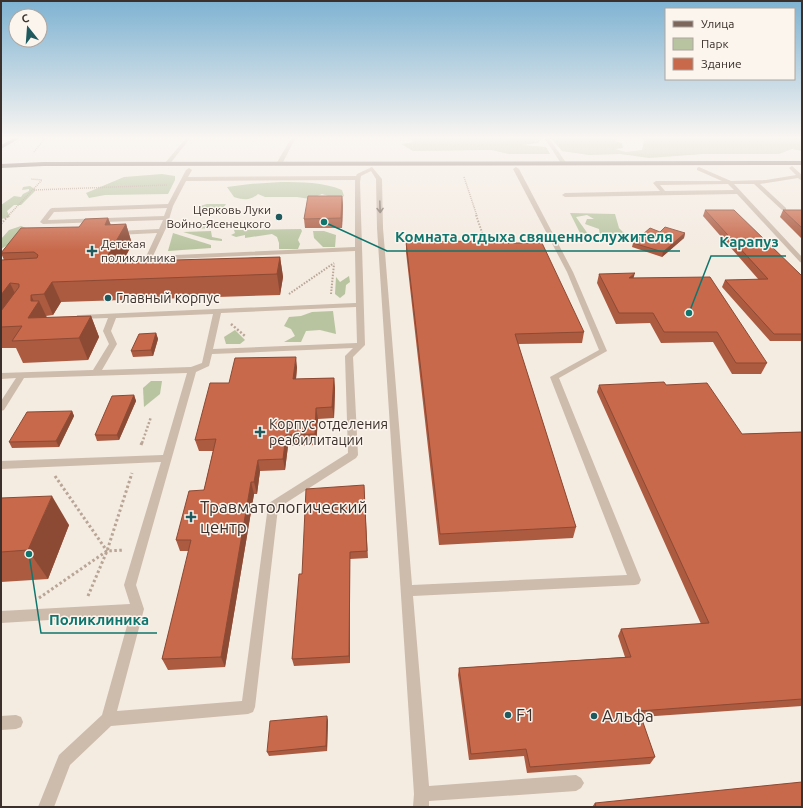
<svg xmlns="http://www.w3.org/2000/svg" width="803" height="808" font-family="Ubuntu,sans-serif">
<style>
.green{fill:#b8c4a0}
.lines{fill:none;stroke-linecap:round;stroke-linejoin:round}
.path-far3{stroke:#b9a596;stroke-width:1.5;stroke-dasharray:1 1;stroke-linecap:butt}
.path-far2{stroke:#b9a596;stroke-width:2;stroke-dasharray:1.5 1.5;stroke-linecap:butt}
.path-far1{stroke:#b9a596;stroke-width:2.5;stroke-dasharray:2 2;stroke-linecap:butt}
.path{stroke:#b9a596;stroke-width:3;stroke-dasharray:2.5 2.5;stroke-linecap:butt}
.lane{fill:#cdbbac;fill-rule:evenodd}
.secondary{fill:#a18a7d;fill-rule:evenodd}
.primary{fill:#7d675c;fill-rule:evenodd}
.wall{fill:#ac5a40}
.shaded-wall{fill:#8c4a34}
.building{fill:#c8694b;stroke:#8c4a34}
.oneway{stroke:#7d6f65}
.poi-dot{fill:#1f5a5e;stroke:#fbf5ee;stroke-width:1.5}
.labels{text-anchor:middle;stroke-width:3;stroke-linejoin:round;paint-order:stroke}
.far-poi-label{font-size:12px;fill:#3b302b;stroke:#fbf5ee;text-anchor:end}
.poi-label{font-size:14px;fill:#3b302b;stroke:#fbf5ee;text-anchor:start}
.near-poi-label{font-size:17px;fill:#3b302b;stroke:#fbf5ee;text-anchor:start}
.leader{fill:none;stroke:#0f766e;stroke-width:1.5}
.callout-dot{fill:#0f766e;stroke:#fbf5ee;stroke-width:1.5}
.callout-label{font-size:15px;text-anchor:middle;font-weight:bold;fill:#0f766e;stroke:#fbf5ee;stroke-width:3;stroke-linejoin:round;paint-order:stroke}
</style>
<rect width="100%" height="100%" fill="#f4ebe1"/>
<!-- green -->
<g class="green">
<path d="M407 137H543L538 143 523 145 546 147 550 154H509L491 150 413 151 401 144 413 142 411 139Z"/>
<path d="M550 137H617V140L614 141 622 143 623 148 615 149 626 152 642 150 644 140 639 137H802V151L792 149 779 154H703L649 158 620 154 589 155 562 151Z"/>
<path d="M162 174 175 176V180L168 194 105 195 89 198 86 193 124 177Z"/>
<path d="M281 182C302 182 323 182 342 190L344 196 338 199 322 194 310 199 297 197H265L258 194C250 201 244 200 234 197L227 187 250 184Z"/>
<path d="M30 186 36 190 21 205H14L7 211 10 217 1 219V205L14 196 21 197 23 194 29 191V189L22 190 23 187Z"/>
<path d="M207 204H226C221 212 214 212 205 213V208L196 207Z"/>
<path d="M570 213 615 214 619 228 624 233 613 238 600 235 599 229 585 224 587 219H594L587 215 576 217 588 234 580 233Z"/>
<path d="M231 222 240 226V227L187 229 203 223Z"/>
<path d="M21 226 29 229 20 238H12V242L1 249V239L9 230Z"/>
<path d="M301 229 302 231 298 240 300 244 298 249H279V243L277 237 272 234 245 238V235L236 237 231 235 235 233 234 230Z"/>
<path d="M211 231 212 237 222 239V241L211 240 183 232Z"/>
<path d="M313 231H324L336 235 335 247H323L314 238Z"/>
<path d="M173 233 211 245V248L168 251Z"/>
<path d="M349 276 350 282 346 285 345 294 340 298 335 294 336 277 340 282Z"/>
<path d="M333 311 336 334 320 330 306 331 301 342H284L295 336 291 329 284 326 289 317 301 316 312 312Z"/>
<path d="M235 330 245 340 240 344H226L224 337Z"/>
<path d="M151 381H162L160 394 144 407 143 388Z"/>
</g>
<g class="lines">
<!-- path-far3 -->
<g class="path-far3">
<path d="M34 152 46 137"/>
<path d="M464 177 477 216"/>
<path d="M34 190 167 185"/>
<path d="M8 216 42 180 31 179"/>
</g>
<!-- path-far2 -->
<g class="path-far2">
<path d="M476 215 485 241"/>
<path d="M1 224 9 215"/>
<path d="M289 294 334 263"/>
<path d="M331 294 334 264"/>
</g>
<!-- path-far1 -->
<g class="path-far1">
<path d="M231 324 245 336"/>
<path d="M142 443 151 417"/>
</g>
<!-- path -->
<g class="path">
<path d="M141 445 142 442"/>
<path d="M55 476 107 551"/>
<path d="M88 596 107 551 132 473"/>
<path d="M39 598 107 551 124 550"/>
</g>
<!-- lane -->
<g class="lane">
<path d="M187 137H191L169 165H165V163Z"/>
<path d="M292 137H296L282 164 277 165 276 164Z"/>
<path d="M544 137H548L567 164 566 165H562Z"/>
<path d="M792 166 802 175V181L798 178 760 184 786 208V210H782L754 184H734L802 257V263L800 262 737 194 565 197 562 195 565 193 660 191 653 183 656 181H722L697 170V168L699 167 731 181 766 180 796 175 789 168ZM728 184 734 190 665 191 660 185Z"/>
<path d="M189 168 192 170 188 177 356 176 357 174 372 167 382 179 383 228 412 585 627 575 550 377 599 350 567 272 513 169 516 167 519 169 573 272 607 351 559 378 641 580 639 584 635 585 413 596 429 786 576 775 581 778 584 783 581 788 576 791 429 801V807H413L414 794 377 228 376 179 371 171 361 176 360 182 365 345 353 357 358 455 356 458 278 508 255 707 253 712 248 714 111 726 70 765 54 807H38L59 755 102 715 130 615 1 623V611L130 604 124 585 161 462 1 469V461L163 455 187 373 24 378 4 410 1 411V401L16 378 1 379V373L93 370 109 344 103 331 108 318 77 319V315H80L356 303 355 251 151 260 147 263 144 261 157 233 117 235 114 233 117 231 159 229 163 220 43 224 40 222 50 209 52 208 168 204 186 170ZM355 180V247L153 256 167 226 173 206 186 181ZM167 208 164 216 48 220 54 212ZM356 307 357 343 213 349 221 313ZM213 314 202 363 191 367 102 370 117 344 111 331 116 318ZM353 348 345 356 348 453 269 503 268 506 242 701 117 711 144 609 136 585 196 372 209 366 212 354Z"/>
<path d="M16 715 21 717 23 722 21 727 16 729 1 730V716Z"/>
</g>
<!-- secondary -->
<path class="secondary" d="M16 137H22L1 149V145Z"/>
<!-- primary -->
<path class="primary" d="M802 161V165L44 166 1 168V164L44 162Z"/>
</g>
<!-- wall -->
<g class="wall">
<path d="M342 196 343 205 342 228H305L304 219Z"/>
<path d="M705 210 802 276V341H770L722 287 725 280H759L703 216Z"/>
<path d="M783 210H802V239L780 217Z"/>
<path d="M108 218 111 225 126 224 132 244 123 262 280 257 283 277 280 295 61 302 53 315 46 316 47 318 91 316 99 337 88 360 23 363 16 348H1V260H4L1 253 79 227Z"/>
<path d="M660 232 685 233 684 238 662 257 632 247 633 243Z"/>
<path d="M480 239 508 243 584 332 582 343 518 344 576 527 573 538 439 545 406 252V242L480 241Z"/>
<path d="M599 274 634 278 767 363 761 374H732L713 342 661 343 650 323 616 324 597 283Z"/>
<path d="M156 333 158 339 153 356 133 357 131 351Z"/>
<path d="M297 367 296 379 334 378 335 389 334 418 318 419 316 445 288 446 285 470 260 471 257 494H254L225 667 168 670 162 659 189 551H180L176 540 204 490 213 451H199L195 440Z"/>
<path d="M599 385H666L742 434 802 432V706L641 717 655 757 650 764 527 773 524 756 469 760 458 675 459 668 625 657 618 636 621 629 701 624 597 392Z"/>
<path d="M134 395 136 401 119 440 97 441 95 435Z"/>
<path d="M72 411 74 416 59 447 12 448 9 442Z"/>
<path d="M364 485 368 558 350 559V663L294 666 292 659 302 574Z"/>
<path d="M1 498 69 525 48 579 1 582Z"/>
<path d="M328 720 327 751 269 756 267 752Z"/>
<path d="M595 803 802 807H592Z"/>
</g>
<!-- shaded-wall -->
<g class="shaded-wall">
<path d="M342 196 343 205 342 228 341 218Z"/>
<path d="M108 218 115 238 105 225Z"/>
<path d="M126 224 132 244 113 280 104 262Z"/>
<path d="M685 233 684 238 662 257 663 252Z"/>
<path d="M280 257 283 277 280 295 277 274Z"/>
<path d="M635 273 632 283 629 278Z"/>
<path d="M52 282 61 302 53 315 44 294Z"/>
<path d="M10 283 20 304 1 327V295Z"/>
<path d="M31 295 36 306 39 301 49 322 28 318 31 301Z"/>
<path d="M91 316 99 337 88 360 79 338Z"/>
<path d="M156 333 158 339 153 356 151 350Z"/>
<path d="M296 357 297 367 295 390 293 379Z"/>
<path d="M334 378 335 389 334 418 332 407Z"/>
<path d="M134 395 136 401 119 440 117 435Z"/>
<path d="M316 408 318 419 316 445 315 434Z"/>
<path d="M72 411 74 416 59 447 56 441Z"/>
<path d="M286 435 288 446 285 470 283 459Z"/>
<path d="M258 460 260 471 257 494 254 482Z"/>
<path d="M251 482 254 494 225 667 221 657Z"/>
<path d="M52 496 69 525 48 579 28 550Z"/>
<path d="M350 552V663L349 656Z"/>
<path d="M327 716 328 720 327 751 326 746Z"/>
</g>
<!-- building -->
<g class="building">
<path d="M308 196H342L341 218 304 219Z"/>
<path d="M705 210H734L802 276V334H774L725 280 768 279Z"/>
<path d="M783 210H802V228Z"/>
<path d="M108 218 105 225 126 224 104 262 280 257 277 274 52 282 44 294 31 295V301H39L28 318 91 316 79 338 12 341 22 326 1 327V311L19 287V284L10 283 1 295V260L37 258 38 255 34 252 1 253 21 228 79 227 85 219Z"/>
<path d="M665 227 685 233 663 252 633 243 650 228 660 232Z"/>
<path d="M506 238 508 243H542L584 332 515 334 576 527 440 534 406 242 480 241V239Z"/>
<path d="M635 273 629 278 710 277 767 363H736L717 332H664L653 313H619L599 274Z"/>
<path d="M156 333 151 350 131 351 139 334Z"/>
<path d="M296 357 293 379 334 378 332 407 316 408 315 434 286 435 283 459 258 460 254 482H251L221 657 162 659 191 540H176L189 491 204 490 216 439 195 440 210 383H229L235 358Z"/>
<path d="M664 382 666 385 707 383 742 434 802 432V699L639 711 655 757 530 767 526 749 471 754 459 668 631 657 621 629 709 623 599 385Z"/>
<path d="M134 395 117 435H95L112 396Z"/>
<path d="M72 411 56 441 9 442 27 412Z"/>
<path d="M364 485 367 551 350 552 349 656 292 659 299 574H302L306 489Z"/>
<path d="M52 496 28 550 1 552V498Z"/>
<path d="M327 716 326 746 267 752 270 721Z"/>
<path d="M802 782V807H596L595 803Z"/>
</g>
<!-- one-way arrows -->
<defs><path id="oneway-shaft" d="M-6 0H5M1.5-3L5.5 0L1.5 3" fill="none" stroke-width="1.6" stroke-linecap="round" stroke-linejoin="round"/></defs>
<use class="oneway" href="#oneway-shaft" transform="translate(380 207) rotate(88)"/>
<!-- sky -->
<linearGradient id="sky" x2="0" y2="1"><stop stop-color="#7eb2d2"/><stop offset="0.55" stop-color="#faf6f2"/><stop offset="1" stop-color="#faf6f2" stop-opacity="0"/></linearGradient>
<rect width="803" height="250" fill="url(#sky)"/>
<!-- markers -->
<g class="poi-dot">
<circle cx="279" cy="217" r="4"/>
<path d="M90 245h4v4h4v4h-4v4h-4v-4h-4v-4h4z"/>
<circle cx="108" cy="298" r="4"/>
<path d="M258 426h4v4h4v4h-4v4h-4v-4h-4v-4h4z"/>
<path d="M189 511h4v4h4v4h-4v4h-4v-4h-4v-4h4z"/>
<circle cx="508" cy="715" r="4"/>
<circle cx="594" cy="716" r="4"/>
</g>
<g class="labels">
<!-- far-poi labels -->
<g class="far-poi-label">
<text x="271" y="214">Церковь Луки<tspan x="271" dy="14">Войно-Ясенецкого</tspan></text>
<text x="101" y="248" text-anchor="start">Детская<tspan x="101" dy="14">поликлиника</tspan></text>
</g>
<!-- poi labels -->
<g class="poi-label">
<text x="116" y="303">Главный корпус</text>
<text x="269" y="429">Корпус отделения<tspan x="269" dy="16">реабилитации</tspan></text>
</g>
<!-- near-poi labels -->
<g class="near-poi-label">
<text x="200" y="513">Травматологический<tspan x="200" dy="20">центр</tspan></text>
<text x="516" y="721">F1</text>
<text x="602" y="722">Альфа</text>
</g>
</g>
<!-- callouts -->
<path class="leader" d="M324 222L387 251H680M689 313L711 256H786M29 554L41 633H157"/>
<g class="callout-dot">
<circle cx="324" cy="222" r="4"/>
<circle cx="689" cy="313" r="4"/>
<circle cx="29" cy="554" r="4"/>
</g>
<g class="callout-label">
<text x="534" y="242">Комната отдыха священнослужителя</text>
<text x="749" y="247">Карапуз</text>
<text x="99" y="625">Поликлиника</text>
</g>
<!-- border -->
<rect width="803" height="808" fill="none" stroke="#3b302b" stroke-width="4"/>
<!-- legend -->
<rect x="665" y="8" width="130" height="72" fill="#fbf5ee" stroke="#aea6a0"/>
<rect x="673" y="21" width="20" height="6" fill="#7d675c" stroke="#aea6a0"/>
<text x="701" y="28" font-size="12" fill="#3b302b">Улица</text>
<rect x="673" y="38" width="20" height="12" fill="#b8c4a0" stroke="#aea6a0"/>
<text x="701" y="48" font-size="12" fill="#3b302b">Парк</text>
<rect x="673" y="58" width="20" height="12" fill="#c8694b" stroke="#aea6a0"/>
<text x="701" y="68" font-size="12" fill="#3b302b">Здание</text>
<!-- north arrow -->
<g transform="translate(28 28) rotate(343)"><circle r="19" fill="#fbf5ee" stroke="#aea6a0"/>
<path d="M0-3L7 15L0 10L-7 15Z" fill="#1f5a5e"/>
<text y="-6" font-size="11" font-weight="bold" text-anchor="middle" fill="#3b302b">С</text>
</g>
</svg>
